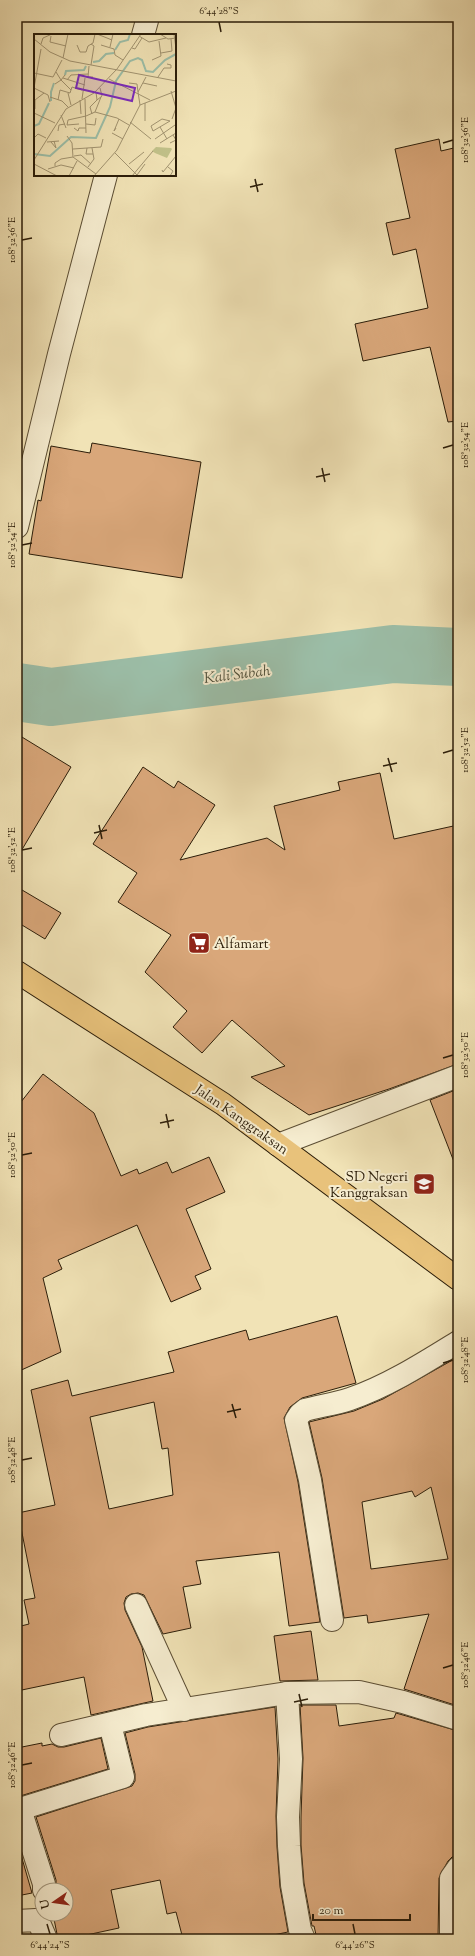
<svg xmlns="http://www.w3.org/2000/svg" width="475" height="1956" font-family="'Sorts Mill Goudy',serif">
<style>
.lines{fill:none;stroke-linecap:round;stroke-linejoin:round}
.river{stroke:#9cbfa9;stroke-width:58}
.building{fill:#d9a77a;stroke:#2b1d09;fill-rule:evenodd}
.minor-casing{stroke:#5c4e34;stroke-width:24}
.highway-casing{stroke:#2b1d09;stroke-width:24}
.minor{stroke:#f6edd0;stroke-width:22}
.highway{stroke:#e8c27b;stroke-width:22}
.ticks{fill:none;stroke:#2b1d09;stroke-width:1.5}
.labels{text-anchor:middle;stroke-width:4;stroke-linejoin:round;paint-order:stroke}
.poi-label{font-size:14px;fill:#2b1d09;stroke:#f6edd0;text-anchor:start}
.street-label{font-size:14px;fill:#2b1d09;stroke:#f6edd0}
.water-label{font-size:15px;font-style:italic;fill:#4d4e39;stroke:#f6edd0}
.inset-river{fill:none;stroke:#9cbfa9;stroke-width:2}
.inset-road{fill:none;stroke:#a29471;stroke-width:1}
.view{fill:#7b2cbf;fill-opacity:0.15;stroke:#7b2cbf;stroke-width:2}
.inset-edge{fill:none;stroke:#2b1d09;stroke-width:2}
.neatline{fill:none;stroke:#2b1d09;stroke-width:1.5}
.ticks-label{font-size:10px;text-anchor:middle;fill:#2b1d09}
</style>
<rect width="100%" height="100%" fill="#f1e3b6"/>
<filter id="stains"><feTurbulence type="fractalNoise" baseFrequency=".005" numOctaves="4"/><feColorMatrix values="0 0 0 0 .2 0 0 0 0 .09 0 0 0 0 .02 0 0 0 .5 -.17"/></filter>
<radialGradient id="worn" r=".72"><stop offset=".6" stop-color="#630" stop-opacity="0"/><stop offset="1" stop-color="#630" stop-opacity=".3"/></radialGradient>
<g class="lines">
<!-- river -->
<path class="river" d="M17 692 51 697 393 654 458 657"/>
</g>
<!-- building -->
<g class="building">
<path d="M439 139 441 151 458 147V421L448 422 430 347 363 361 355 324 428 308 416 249 393 255 386 223 410 218 395 149Z"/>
<path d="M92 443 201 462 182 578 29 554 38 500 41 501 51 446 90 453Z"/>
<path d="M17 734 71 767 17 858Z"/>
<path d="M143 767 174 788 178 781 215 805 180 860 267 838 285 850 274 806 340 790 338 782 380 773 394 839 458 825V1064L389 1089 309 1115 251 1077 285 1066 232 1020 202 1053 173 1027 187 1011 145 972 171 935 118 902 137 873 93 844Z"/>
<path d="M17 887 61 913 45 939 17 922Z"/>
<path d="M43 1074 94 1113 121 1176 137 1169 139 1174 167 1162 172 1173 209 1157 225 1192 186 1209 211 1269 195 1276 201 1289 171 1302 137 1225 58 1260 62 1269 43 1278 61 1352 17 1372V1107Z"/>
<path d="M458 1089V1167H456L430 1100Z"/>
<path d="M337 1316 356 1383 302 1398 290 1407 284 1418 298 1482 320 1622 289 1626 279 1552 196 1561 201 1584 183 1587 191 1628 163 1634 144 1595 138 1593 131 1594 126 1597 124 1603 125 1610 142 1647 153 1701 91 1715 84 1677 17 1691V1627L29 1624 24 1600 35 1598 18 1513 55 1505 31 1390 68 1380 72 1396 174 1372 168 1352 246 1330 249 1340ZM154 1402 162 1449 168 1448 173 1495 109 1509 90 1417Z"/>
<path d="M458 1357V1706L404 1689 429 1614 368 1623 367 1615 344 1618 322 1478 309 1422 354 1411 383 1399ZM431 1487 448 1559 371 1569 362 1502 412 1491 415 1497Z"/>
<path d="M311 1631 318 1680 280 1681 274 1636Z"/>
<path d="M300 1705H336L339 1726 394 1718 396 1713 458 1731V1856L452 1857 448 1861 439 1878 438 1939H317L314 1926H312L304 1883 301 1845V1817L303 1758Z"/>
<path d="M275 1707 278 1759 276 1816 277 1847 280 1887 288 1932 254 1939H183L176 1912 167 1914 160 1880 111 1890 119 1928 68 1939H58L53 1914H66V1890H56V1880L36 1817 132 1786 135 1781V1774L125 1733 148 1727Z"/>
<path d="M101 1738 108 1769 17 1797V1748L42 1743V1746L52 1744 58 1747H64Z"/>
<path d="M17 1841 32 1893 17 1896Z"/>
</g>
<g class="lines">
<!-- minor casing -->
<g class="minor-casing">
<g id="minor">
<path d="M143 35 148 17"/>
<path d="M17 527 59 354 106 175"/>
<path d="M278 1145 458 1076"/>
<path d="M136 1605 184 1710"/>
<path d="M332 1620 310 1480 296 1420 300 1414 305 1410C320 1406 335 1404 350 1399 388 1386 424 1363 458 1342"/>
<path d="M287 1693 291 1759 288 1817 289 1846 292 1885 300 1930 304 1939"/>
<path d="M61 1735 146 1715 287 1693 359 1692 403 1702 458 1719"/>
<path d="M44 1890V1884L20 1809 123 1777 110 1724"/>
<path d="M17 1921 36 1920 40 1925 46 1939"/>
<path d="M451 1939V1878L458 1868"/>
</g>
</g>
<!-- highway casing -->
<g class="highway-casing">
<path id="highway" d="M17 972 223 1104 458 1279"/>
</g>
<!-- minor -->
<use href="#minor" class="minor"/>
<!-- highway -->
<use href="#highway" class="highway"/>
</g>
<!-- ticks -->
<path class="ticks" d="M219 22 221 32M443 143 453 140M255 179 258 192M250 187 263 184M22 240 32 238M443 448 453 445M322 468 325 482M316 477 330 474M22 545 32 543M443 753 453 750M388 758 392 772M383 766 397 763M99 825 102 839M94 833 107 830M22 850 32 848M443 1058 453 1055M166 1114 169 1128M160 1123 174 1120M22 1155 32 1153M443 1363 453 1360M232 1404 236 1418M227 1412 241 1409M22 1460 32 1458M443 1668 453 1665M299 1694 302 1707M294 1702 308 1699M22 1765 32 1763M47 1924 50 1934M353 1924 355 1934"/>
<!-- icons -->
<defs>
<g id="supermarket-square" transform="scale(1.15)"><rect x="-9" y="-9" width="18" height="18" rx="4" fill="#8f2418" stroke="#f6edd0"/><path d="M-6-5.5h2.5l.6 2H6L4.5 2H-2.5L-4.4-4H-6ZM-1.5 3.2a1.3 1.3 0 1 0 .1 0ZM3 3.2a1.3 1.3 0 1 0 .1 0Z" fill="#fff"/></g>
<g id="school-square" transform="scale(1.15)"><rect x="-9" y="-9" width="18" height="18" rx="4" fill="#8f2418" stroke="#f6edd0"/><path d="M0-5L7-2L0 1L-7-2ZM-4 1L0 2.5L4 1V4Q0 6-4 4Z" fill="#fff"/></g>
</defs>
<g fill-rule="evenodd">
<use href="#supermarket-square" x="199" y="943"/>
<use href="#school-square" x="424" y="1184"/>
</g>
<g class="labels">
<!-- poi labels -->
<g class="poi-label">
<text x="214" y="948">Alfamart</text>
<text x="408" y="1181" text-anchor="end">SD Negeri<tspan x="408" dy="16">Kanggraksan</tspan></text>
</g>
<!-- street labels -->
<g class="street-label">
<text transform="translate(242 1119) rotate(35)" y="5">Jalan Kanggraksan</text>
</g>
<!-- water labels -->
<g class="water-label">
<text transform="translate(237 674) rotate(-7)" y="5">Kali Subah</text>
</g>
</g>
<!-- overview -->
<g transform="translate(34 34)">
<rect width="142" height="142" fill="#f1e3b6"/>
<path d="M122 113 137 114 138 115 133 124 121 119 118 117Z" fill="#c1c189"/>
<path class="inset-river" d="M81 16 86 8 94 6 96 0M59 28 65 27 72 20 80 19M31 41 32 37 50 36 52 32M17 67V58L20 49M0 92 5 90 15 69M0 120 16 122 37 103 62 104 76 73 82 47 96 27 104 24 108 26 112 37 119 38 131 26 142 20"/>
<path class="inset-road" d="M63 0 78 6M126 0 134 5 142 4M140 0 142 15M17 2 16 8 32 12M105 2 115 8 132 4M0 5 16 18 36 27 142 47M7 10 9 4 18 0M43 11 46 18H52L54 12 59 9 61 0M67 11 80 15 81 21 89 26M76 13 79 0M98 14 101 15 108 4M7 15 0 54 14 61 16 68M127 19 138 17 137 5M29 24 34 0M118 26 127 22 125 7M57 31 60 12 57 10M55 32 54 43H59M83 35 107 0M0 39 19 43 28 26M31 41 27 46 37 56M124 43 130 34H137V31L133 30M29 44 51 51M75 45 116 66M33 46 37 41 54 40M95 49 103 50 104 58M109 49 123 52M21 50 27 46 22 38M137 57 142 74 138 85M34 59 37 71M16 63 28 67 34 73M48 65 51 44M51 65 52 99M24 66 26 56 36 59 38 53 48 56M46 66 47 80M63 66 68 62 66 54M111 69V87M106 71 104 58 112 43M1 75V66L10 59M61 78 67 63M0 79 21 89M58 80 56 73 63 66 62 58M27 81 32 94M52 82 61 78 83 84 95 91M128 85 136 87 119 97 117 92ZM96 88 117 105M45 90 33 91 34 86 52 82M52 90 61 91 62 84M126 93 133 105M40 94 44 97 45 94H52M82 94 80 97 85 85M24 97 25 91 31 90M78 99 89 105M33 102 38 109 39 123 62 140M0 104 4 100 12 104M121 105 141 91M13 108 25 107M17 108 22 114 20 107M126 109 142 99M136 109 142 106 139 101M53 114 52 120H59M39 115 67 113 69 105M81 119 104 142M40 122 47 121 57 130M0 126 32 75 60 59 83 35M0 130 23 142M95 130 110 118M21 132V129L27 125 39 123M54 133 60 125 58 114M134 133 139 137 136 142M14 135 27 131 40 134M128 136 129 138 142 122M103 141 111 130M35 142 43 127M60 142 83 116 106 71 142 57M98 142 119 117"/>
<path class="view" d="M45 41 101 54 98 67 42 54Z"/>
<rect width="142" height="142" class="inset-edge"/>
</g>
<!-- margin -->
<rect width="475" height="1956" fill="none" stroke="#f1e3b6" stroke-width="44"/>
<!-- north arrow -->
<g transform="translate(54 1902) rotate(257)"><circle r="19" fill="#f6edd0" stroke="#a59a80"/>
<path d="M0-3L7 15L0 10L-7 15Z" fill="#8f2418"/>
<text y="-6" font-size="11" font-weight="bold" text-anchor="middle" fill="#2b1d09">U</text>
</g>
<!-- scale -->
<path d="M313 1914v6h97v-6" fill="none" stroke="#2b1d09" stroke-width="2"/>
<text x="319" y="1914" font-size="12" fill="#2b1d09" stroke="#f6edd0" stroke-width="3" paint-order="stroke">20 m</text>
<rect x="22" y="22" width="431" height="1912" class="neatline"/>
<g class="ticks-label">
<text x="219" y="14">6°44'28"S</text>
<text transform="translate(464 140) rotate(-90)" y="4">108°32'56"E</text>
<text transform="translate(11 240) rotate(-90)" y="4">108°32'56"E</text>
<text transform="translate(464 445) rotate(-90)" y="4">108°32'54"E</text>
<text transform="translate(11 545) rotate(-90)" y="4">108°32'54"E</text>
<text transform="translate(464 750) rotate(-90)" y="4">108°32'52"E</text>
<text transform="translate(11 850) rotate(-90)" y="4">108°32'52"E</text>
<text transform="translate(464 1055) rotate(-90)" y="4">108°32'50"E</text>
<text transform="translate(11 1155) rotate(-90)" y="4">108°32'50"E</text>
<text transform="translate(464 1360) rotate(-90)" y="4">108°32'48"E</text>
<text transform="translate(11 1460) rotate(-90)" y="4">108°32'48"E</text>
<text transform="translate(464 1665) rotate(-90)" y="4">108°32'46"E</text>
<text transform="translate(11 1765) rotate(-90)" y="4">108°32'46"E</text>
<text x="50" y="1948">6°44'24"S</text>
<text x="355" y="1948">6°44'26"S</text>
</g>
<rect width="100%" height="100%" filter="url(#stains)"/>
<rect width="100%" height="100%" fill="url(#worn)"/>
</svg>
